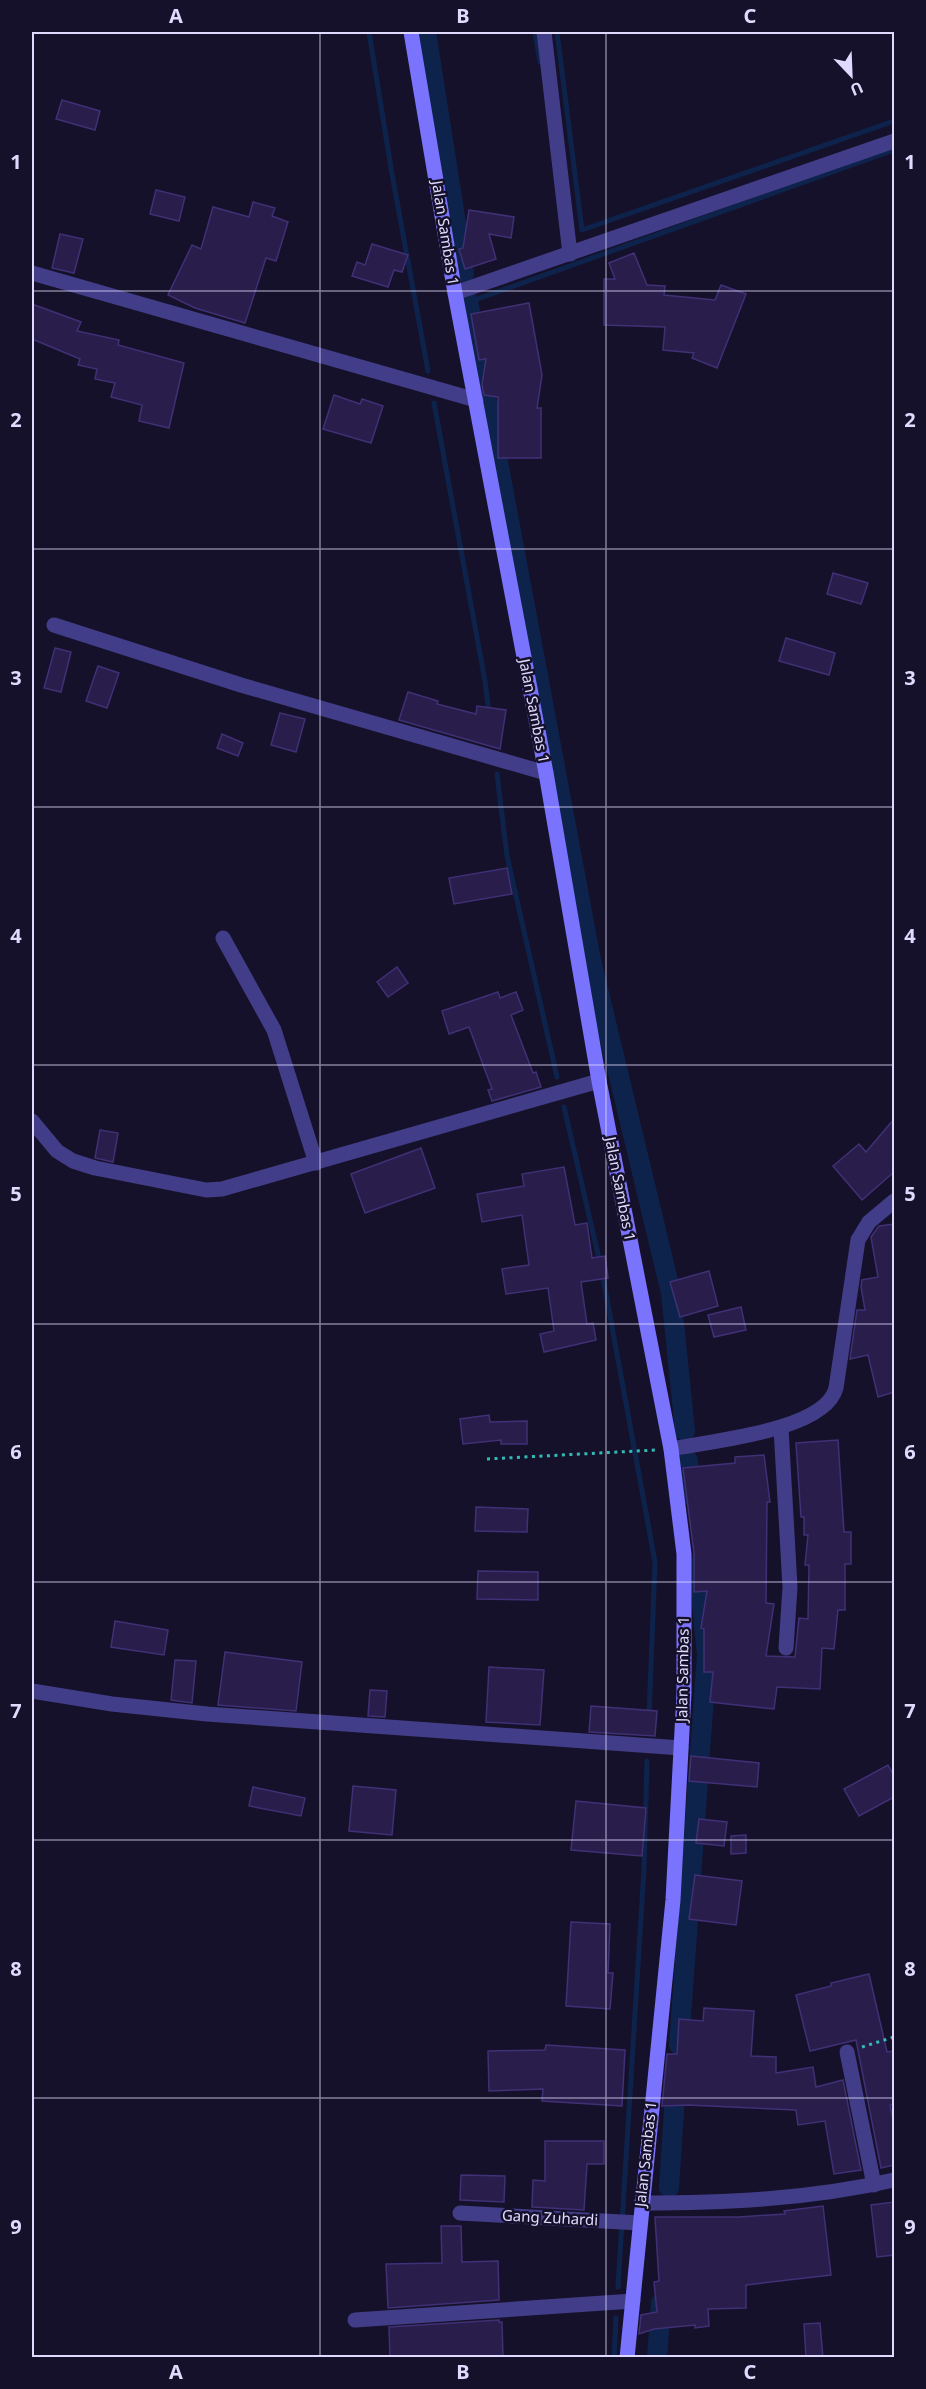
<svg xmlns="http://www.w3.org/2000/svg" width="926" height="2389" font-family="'Noto Sans',sans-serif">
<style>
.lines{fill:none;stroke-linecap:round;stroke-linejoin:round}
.stream{stroke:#0e234c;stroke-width:5}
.canal{stroke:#0e234c;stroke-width:20}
.building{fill:#281d4b;stroke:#403076;stroke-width:1.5}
.path{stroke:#32bbb6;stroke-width:3;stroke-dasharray:3 4.5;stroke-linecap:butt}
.street{stroke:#423d88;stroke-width:15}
.secondary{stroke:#7a73fd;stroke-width:15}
.grid{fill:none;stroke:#e0dafe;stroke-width:1.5;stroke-opacity:0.55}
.labels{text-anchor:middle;stroke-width:5;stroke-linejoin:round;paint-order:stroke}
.street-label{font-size:15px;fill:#e0dafe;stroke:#16112a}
.neatline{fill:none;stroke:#e0dafe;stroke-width:2}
.grid-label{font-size:20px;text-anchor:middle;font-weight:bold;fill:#e0dafe}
</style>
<rect width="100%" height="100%" fill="#16112a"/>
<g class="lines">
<!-- stream -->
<g class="stream">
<path d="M369 32 392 174 428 371"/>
<path d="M535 32 540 62"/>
<path d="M557 32 582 230 894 121"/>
<path d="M469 302 894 150"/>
<path d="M434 403 485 681 489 714"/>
<path d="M497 774 507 856 557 1077"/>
<path d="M564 1107 600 1263"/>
<path d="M602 1272 655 1562 649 1717"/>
<path d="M618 2287 644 1869 647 1761"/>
<path d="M614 2358 616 2318"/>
</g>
<!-- canal -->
<g class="canal">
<path d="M426 32 464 274"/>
<path d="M468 301 591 960 671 1293 685 1431"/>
<path d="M688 1461 691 1495"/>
<path d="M679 2045 707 1654 698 1566"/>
<path d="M669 2188 676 2080"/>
<path d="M657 2358 661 2303"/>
</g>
</g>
<!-- building -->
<g class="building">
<path d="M62 100 100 111 95 130 56 119Z"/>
<path d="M156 190 185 197 179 221 150 214Z"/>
<path d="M253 202 275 208 272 216 288 222 276 261 266 258 245 323 195 308 168 295 192 245 201 249 213 207 249 217Z"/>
<path d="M469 210 514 217 511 238 489 234 496 259 465 269 459 249 463 248Z"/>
<path d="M60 234 83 239 74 273 52 268Z"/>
<path d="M372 244 408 255 402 272 394 270 388 287 352 276 357 262 365 265Z"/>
<path d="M634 253 647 285 665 286 664 295 715 300 721 285 746 294 717 368 692 358 694 353 663 350 665 327 604 325V279H615L609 263Z"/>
<path d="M529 303 542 375 537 408H541V458H498V397L484 395 482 385 486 359 479 360 471 314Z"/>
<path d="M32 304 81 322 77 331 119 340 118 345 184 363 169 428 139 421 142 405 111 397 115 383 95 379 97 369 78 365 80 359 32 339Z"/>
<path d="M334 395 360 404 362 399 383 406 371 443 323 429Z"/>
<path d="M833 573 868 583 861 604 827 594Z"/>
<path d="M786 638 835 653 829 675 779 661Z"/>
<path d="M55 648 71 652 61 692 44 688Z"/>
<path d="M98 666 119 673 107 708 86 701Z"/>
<path d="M408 692 438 701 437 704 476 714 477 706 506 710 500 749 399 720Z"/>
<path d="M280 713 305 719 296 752 271 745Z"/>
<path d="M222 734 243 743 238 756 217 748Z"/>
<path d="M507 868 512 894 454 904 449 878Z"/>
<path d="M397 967 408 983 388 997 377 982Z"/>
<path d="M498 992 500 998 516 992 523 1010 511 1015 533 1073 536 1072 541 1087 492 1101 488 1090 492 1089 469 1027 449 1034 442 1011Z"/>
<path d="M894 1119V1172L862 1200 833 1166 859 1144 866 1152Z"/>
<path d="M100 1130 118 1133 113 1162 95 1158Z"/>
<path d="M421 1148 435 1188 365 1213 351 1174Z"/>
<path d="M564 1167 575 1225 587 1223 592 1258 605 1256 608 1278 581 1282 587 1324 593 1323 596 1340 544 1352 540 1334 554 1331 548 1288 506 1294 502 1269 529 1265 522 1215 482 1222 477 1194 524 1186 522 1174Z"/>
<path d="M894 1224V1392L878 1397 868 1355 850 1359 857 1310H865L861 1287 862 1280 878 1277 871 1237 879 1226Z"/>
<path d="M709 1271 718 1306 680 1317 670 1282Z"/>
<path d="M741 1307 746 1330 714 1337 708 1315Z"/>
<path d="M489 1415 490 1422 527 1421V1444H501V1440L463 1444 460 1419Z"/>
<path d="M838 1440 844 1532H851V1564H845V1610H838L834 1649 822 1648 820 1689 777 1687 774 1709 710 1702 713 1672H704V1629L701 1628 707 1591 694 1592V1553L683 1468 735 1463V1457L764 1455 770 1502H767L766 1603 774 1604 766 1656 795 1657 799 1618 808 1619 809 1565H805L808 1535H804V1517H801L796 1443Z"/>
<path d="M476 1507 528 1509 527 1532 475 1531Z"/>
<path d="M478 1571 538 1572V1600L477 1599Z"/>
<path d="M115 1621 168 1630 164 1655 111 1647Z"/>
<path d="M225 1652 302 1662 296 1711 218 1705Z"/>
<path d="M175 1660 196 1661 192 1703 171 1700Z"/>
<path d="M489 1667 544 1670 540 1725 486 1722Z"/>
<path d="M370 1690 387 1691 385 1717 368 1716Z"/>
<path d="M591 1706 657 1711 655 1736 589 1732Z"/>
<path d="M691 1756 759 1763 757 1787 689 1781Z"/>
<path d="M888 1765 894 1776V1797L859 1816 844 1789Z"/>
<path d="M353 1786 396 1790 392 1835 349 1831Z"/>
<path d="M253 1787 305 1798 301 1816 249 1806Z"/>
<path d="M576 1801 646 1808 642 1856 571 1850Z"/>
<path d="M699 1819 727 1822 724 1846 696 1843Z"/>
<path d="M746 1835V1853L731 1854V1836Z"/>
<path d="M695 1875 742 1881 736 1925 689 1919Z"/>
<path d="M571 1922 610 1924 608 1973H613L610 2009 566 2006Z"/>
<path d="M869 1974 887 2052 894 2051V2104L890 2105 894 2125V2165L881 2168 856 2040 810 2051 796 1995 831 1986V1983Z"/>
<path d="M704 2008 754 2011 751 2056 776 2057V2073L813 2067 816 2087 843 2080 861 2170 834 2174 825 2121 798 2125 796 2110 688 2105 662 2106 667 2054H677L679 2019 703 2021Z"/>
<path d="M546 2045 625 2050 622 2106 542 2101 543 2089 489 2091 488 2051 545 2050Z"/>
<path d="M545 2141H604V2164H587L584 2210 532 2207 533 2180 545 2181Z"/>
<path d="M461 2175 505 2176 504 2202 460 2200Z"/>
<path d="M894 2202V2255L877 2257 871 2205Z"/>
<path d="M823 2206 831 2275 746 2285V2308L708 2309 709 2326 695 2328V2325L654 2329 639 2334 641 2315 657 2312 654 2282 659 2281 655 2217H739L785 2214 784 2211Z"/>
<path d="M441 2226H461L462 2262 498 2261 499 2300 388 2308 386 2264 442 2263Z"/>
<path d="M499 2320V2322H502L503 2358H390L389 2327Z"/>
<path d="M820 2323 823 2358H806L804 2324Z"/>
</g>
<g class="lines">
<!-- path -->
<g class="path">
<path d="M487 1459 656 1450"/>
<path d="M862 2047 894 2037"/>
</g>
<!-- street -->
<g class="street">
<path d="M544 32 570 254"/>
<path d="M32 273 476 400"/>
<path d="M455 293 894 141"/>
<path d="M54 625 241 685 546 773"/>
<path d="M223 938 274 1030 316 1163"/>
<path d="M32 1121 57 1151 73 1161 95 1168 206 1190 222 1189 599 1081"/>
<path d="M781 1428 790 1587 786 1648"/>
<path d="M671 1449C710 1441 825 1431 836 1388L858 1240 869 1222 894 1201"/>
<path d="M32 1691 112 1704 207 1714 681 1748"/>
<path d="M847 2052 874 2185"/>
<path d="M641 2203C726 2203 811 2199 894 2180"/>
<path d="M460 2213 640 2223"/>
<path d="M355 2320 633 2301"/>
</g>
<!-- secondary -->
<path class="secondary" d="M411 32 455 293 546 773 599 1081 671 1449 684 1554V1693L673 1900 627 2358"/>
</g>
<!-- grid -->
<path class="grid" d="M320 32V2358M606 32V2358M32 291H894M32 549H894M32 807H894M32 1065H894M32 1324H894M32 1582H894M32 1840H894M32 2098H894"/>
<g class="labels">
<!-- street labels -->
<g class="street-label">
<text transform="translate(445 233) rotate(81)" y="5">Jalan Sambas 1</text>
<text transform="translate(534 711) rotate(79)" y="5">Jalan Sambas 1</text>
<text transform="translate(620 1189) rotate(79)" y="5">Jalan Sambas 1</text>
<text transform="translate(683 1669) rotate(-89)" y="5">Jalan Sambas 1</text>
<text transform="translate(646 2154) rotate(-84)" y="5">Jalan Sambas 1</text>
<text transform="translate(550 2218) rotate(3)" y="5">Gang Zuhardi</text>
</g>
</g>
<!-- border -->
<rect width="926" height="2389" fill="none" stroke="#16112a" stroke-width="66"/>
<!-- north arrow -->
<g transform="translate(851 75) rotate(157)" stroke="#16112a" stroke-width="4.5" paint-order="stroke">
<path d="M0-4.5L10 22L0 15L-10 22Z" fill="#e0dafe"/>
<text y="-9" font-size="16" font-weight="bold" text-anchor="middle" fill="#e0dafe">U</text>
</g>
<rect x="33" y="33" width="860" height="2323" class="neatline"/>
<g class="grid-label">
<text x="176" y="23">A</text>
<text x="463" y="23">B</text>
<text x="750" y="23">C</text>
<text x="16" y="169">1</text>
<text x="910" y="169">1</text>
<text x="16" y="427">2</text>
<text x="910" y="427">2</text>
<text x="16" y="685">3</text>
<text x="910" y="685">3</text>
<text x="16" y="943">4</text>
<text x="910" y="943">4</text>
<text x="16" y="1201">5</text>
<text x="910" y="1201">5</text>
<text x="16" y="1459">6</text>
<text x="910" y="1459">6</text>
<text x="16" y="1718">7</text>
<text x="910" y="1718">7</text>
<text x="16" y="1976">8</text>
<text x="910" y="1976">8</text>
<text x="16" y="2234">9</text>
<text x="910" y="2234">9</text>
<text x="176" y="2379">A</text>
<text x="463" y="2379">B</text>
<text x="750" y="2379">C</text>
</g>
</svg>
